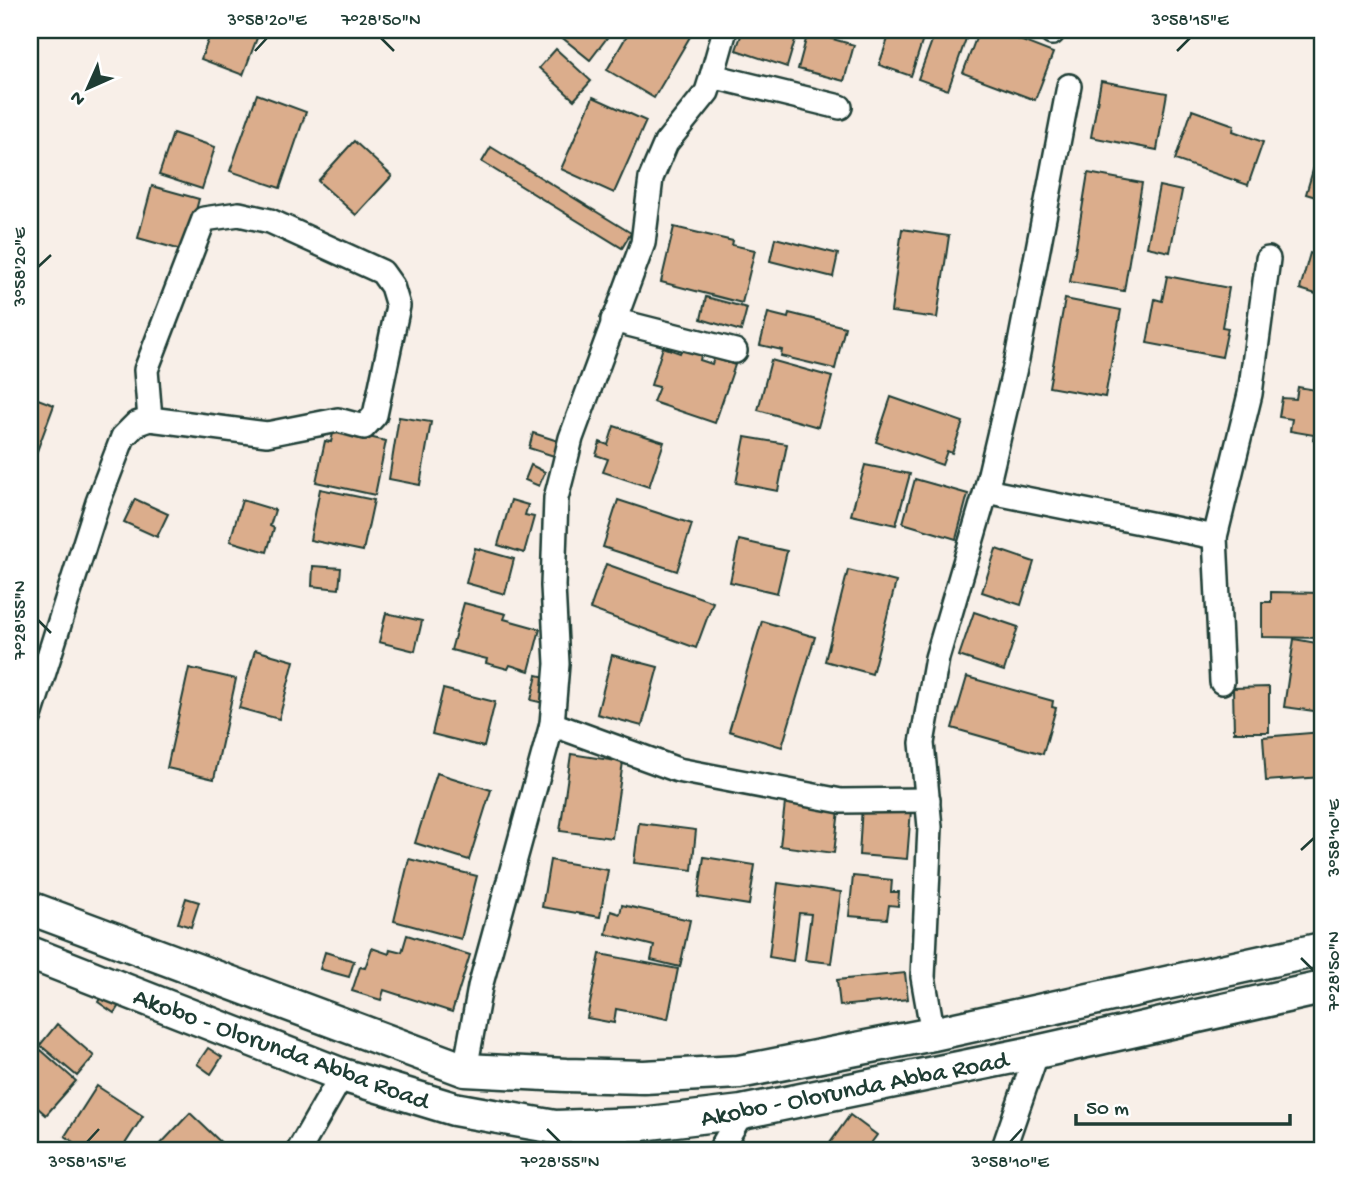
<svg xmlns="http://www.w3.org/2000/svg" width="1352" height="1180" font-family="'Gochi Hand',sans-serif">
<style>
.building{fill:#dbad8c;stroke:#1f3d34;stroke-width:2}
.lines{fill:none;stroke-linecap:round;stroke-linejoin:round}
.minor-casing{stroke:#1f3d34;stroke-width:28}
.secondary-casing{stroke:#1f3d34;stroke-width:37}
.minor{stroke:#fff;stroke-width:23}
.secondary{stroke:#fff;stroke-width:32}
.ticks{fill:none;stroke:#1f3d34;stroke-width:2.5}
.labels{text-anchor:middle;stroke-width:5;stroke-linejoin:round;paint-order:stroke}
.street-label{font-size:26px;fill:#1f3d34;stroke:#fff}
.neatline{fill:none;stroke:#1f3d34;stroke-width:2.5}
.ticks-label{font-size:18px;text-anchor:middle;fill:#1f3d34}
</style>
<rect width="100%" height="100%" fill="#f8efe8"/>
<filter id="ink" filterUnits="userSpaceOnUse"><feTurbulence type="fractalNoise" baseFrequency=".0143" numOctaves="2"/><feDisplacementMap in="SourceGraphic" scale="14" xChannelSelector="R" yChannelSelector="G"/><feConvolveMatrix kernelMatrix="1 2 1 2 8 2 1 2 1" color-interpolation-filters="sRGB"/></filter>
<g filter="url(#ink)">
<!-- building -->
<g class="building">
<path d="M212 30H260L243 75 201 59Z"/>
<path d="M563 30H613L590 60 559 35Z"/>
<path d="M630 30H694L654 98 607 70Z"/>
<path d="M743 30H798L787 67 736 50Z"/>
<path d="M891 30H926L911 76 879 65Z"/>
<path d="M936 30H969L948 90 918 79Z"/>
<path d="M979 30H994L1053 53 1035 100 963 73Z"/>
<path d="M808 32 854 45 844 81 798 69Z"/>
<path d="M556 49 591 81 574 100 539 68Z"/>
<path d="M1101 81 1167 93 1157 150 1091 137Z"/>
<path d="M257 94 306 112 280 188 230 171Z"/>
<path d="M593 97 646 121 614 193 561 169Z"/>
<path d="M1192 110 1234 125 1233 131 1263 142 1248 185 1175 160Z"/>
<path d="M173 133 215 147 202 189 159 175Z"/>
<path d="M354 141 392 176 356 215 318 181Z"/>
<path d="M491 147 631 233 622 248 482 162Z"/>
<path d="M1318 153 1322 155V199L1306 194Z"/>
<path d="M1088 173 1142 183 1124 291 1070 282Z"/>
<path d="M152 186 199 199 185 251 138 238Z"/>
<path d="M1159 186 1182 191 1170 252 1147 247Z"/>
<path d="M674 227 733 241 732 245 755 250 742 303 661 282Z"/>
<path d="M902 229 949 236 937 318 891 312Z"/>
<path d="M775 238 838 254 833 277 770 261Z"/>
<path d="M1320 238H1322V296L1300 289 1310 253 1315 255Z"/>
<path d="M1167 276 1229 288 1222 327 1228 328 1222 357 1147 343 1155 299 1162 301Z"/>
<path d="M706 297 747 308 741 331 701 319Z"/>
<path d="M1065 299 1121 310 1105 397 1049 387Z"/>
<path d="M768 313 788 318 789 313 845 327 835 369 781 356 782 350 760 345Z"/>
<path d="M683 345 702 351 700 360 712 364 714 358 735 365 715 423 653 402 659 387 651 385 663 347 680 353Z"/>
<path d="M771 360 832 377 818 427 758 410Z"/>
<path d="M1298 387 1322 391V442L1313 440 1314 435 1290 431 1292 419 1279 417 1282 398 1296 399Z"/>
<path d="M30 396 54 405 34 459 30 457Z"/>
<path d="M891 397 963 422 952 453 947 451 942 465 876 442Z"/>
<path d="M399 417 431 422 420 485 389 479Z"/>
<path d="M614 426 664 442 649 487 603 472 608 459 596 455 600 442 608 445Z"/>
<path d="M334 429 386 441 375 495 316 482 325 441 331 442Z"/>
<path d="M533 433 558 441 554 456 529 448Z"/>
<path d="M745 437 787 444 778 491 736 483Z"/>
<path d="M531 465 545 472 539 486 525 480Z"/>
<path d="M865 465 910 474 896 525 851 515Z"/>
<path d="M915 479 968 494 956 539 903 523Z"/>
<path d="M320 489 374 500 363 551 310 540Z"/>
<path d="M135 499 168 514 157 537 124 522Z"/>
<path d="M242 500 275 510 270 526 274 528 267 552 230 541Z"/>
<path d="M511 500 528 505 525 515 534 517 524 553 498 545Z"/>
<path d="M618 500 692 524 677 571 603 547Z"/>
<path d="M739 540 787 551 777 593 730 582Z"/>
<path d="M475 548 514 559 505 594 466 583Z"/>
<path d="M996 549 1034 562 1021 605 982 592Z"/>
<path d="M606 564 713 602 696 648 590 609Z"/>
<path d="M313 566 341 568 339 589 312 586Z"/>
<path d="M848 570 896 582 872 674 825 661Z"/>
<path d="M1271 592 1322 593V638L1262 637V602H1271Z"/>
<path d="M464 603 506 614 504 619 540 629 529 671 510 665 508 669 486 663 487 659 451 650Z"/>
<path d="M974 612 1018 627 1004 671 959 656Z"/>
<path d="M386 613 422 621 415 651 379 642Z"/>
<path d="M762 621 815 637 782 747 729 731Z"/>
<path d="M1294 639 1322 644V712L1284 707Z"/>
<path d="M255 650 294 661 279 719 239 708Z"/>
<path d="M612 655 658 667 642 726 597 714Z"/>
<path d="M189 668 236 679 214 779 167 768Z"/>
<path d="M537 675 554 679 548 704 531 700Z"/>
<path d="M967 677 1053 701 1052 707 1056 708 1043 754 952 728Z"/>
<path d="M1269 687V732H1234L1233 688Z"/>
<path d="M443 689 495 702 484 747 432 734Z"/>
<path d="M1322 732V777L1266 781 1263 737Z"/>
<path d="M571 754 623 762 612 838 560 831Z"/>
<path d="M437 773 491 790 469 860 415 843Z"/>
<path d="M785 803 839 810 834 853 780 846Z"/>
<path d="M862 805 911 810 907 859 859 855Z"/>
<path d="M639 823 696 830 692 870 634 863Z"/>
<path d="M704 857 755 865 749 905 698 897Z"/>
<path d="M409 859 477 876 461 939 394 921Z"/>
<path d="M550 860 608 870 600 917 542 907Z"/>
<path d="M853 876 892 880 891 892H899L898 906 889 905 887 919 849 916Z"/>
<path d="M778 883 841 892 831 963 805 960 811 914 799 913 793 961 769 957Z"/>
<path d="M186 898 199 902 191 927 178 923Z"/>
<path d="M622 905 690 920 680 967 651 960 654 946 606 934 611 911 620 914Z"/>
<path d="M407 935 470 955 452 1012 384 990 381 1000 352 991 360 967 365 968 372 948 389 954 390 949 402 952Z"/>
<path d="M325 952 354 961 349 977 320 969Z"/>
<path d="M600 954 678 969 668 1019 616 1009 614 1023 587 1018Z"/>
<path d="M905 973 908 999 840 1006 837 980Z"/>
<path d="M109 984 126 995 114 1013 98 1002Z"/>
<path d="M57 1024 94 1056 77 1076 40 1045Z"/>
<path d="M208 1048 222 1057 211 1074 197 1064Z"/>
<path d="M41 1050 76 1081 46 1115 30 1101V1063Z"/>
<path d="M97 1086 143 1116 121 1150H86L65 1136Z"/>
<path d="M190 1113 229 1150H155Z"/>
<path d="M850 1115 877 1135 866 1150H825Z"/>
<path d="M551 1137 593 1148 592 1150H547Z"/>
</g>
<g class="lines">
<!-- minor casing -->
<g class="minor-casing">
<g id="minor">
<path d="M1052 30V33"/>
<path d="M712 76 725 30"/>
<path d="M613 320 735 351"/>
<path d="M986 491 1215 537"/>
<path d="M1222 682 1215 537 1250 394 1268 259"/>
<path d="M30 716 98 502 123 437 136 424 150 419 267 434 338 420 364 427 375 415 398 306 392 286 382 272 270 221 239 214 204 219 146 370 150 419"/>
<path d="M552 724 678 770 841 801 928 800"/>
<path d="M933 1034 923 977 930 827 922 743 937 658 986 491 1017 359 1069 86"/>
<path d="M465 1070 480 987 552 724 557 664 553 586 556 498 562 475 571 438 643 243 651 178 666 143 707 92 712 76 840 107"/>
<path d="M299 1150 342 1075"/>
<path d="M720 1150 742 1112"/>
<path d="M1003 1150 1037 1052"/>
</g>
</g>
<!-- secondary casing -->
<g class="secondary-casing">
<g id="secondary">
<path d="M30 908 465 1070 566 1075 644 1077 739 1072 933 1034 1322 949"/>
<path d="M30 953 342 1075 454 1109 555 1127 641 1124 742 1112 1037 1052 1322 988"/>
</g>
</g>
<!-- minor -->
<use href="#minor" class="minor"/>
<!-- secondary -->
<use href="#secondary" class="secondary"/>
</g>
</g>
<!-- ticks -->
<path class="ticks" d="M381 38 394 51M255 51 267 38M1177 51 1190 38M38 267 51 255M38 620 51 633M1301 850 1314 838M1301 958 1314 971M547 1129 560 1142M87 1142 99 1129M1010 1142 1022 1129"/>
<g class="labels">
<!-- street labels -->
<g class="street-label">
<text transform="translate(282 1047) rotate(20)" y="9">Akobo - Olorunda Abba Road</text>
<text transform="translate(854 1087) rotate(-11)" y="9">Akobo - Olorunda Abba Road</text>
</g>
</g>
<!-- margin -->
<rect width="1352" height="1180" fill="none" stroke="#fff" stroke-width="77"/>
<!-- north arrow -->
<g transform="translate(88 88) rotate(225)" stroke="#ffffff" stroke-width="5" paint-order="stroke">
<path d="M0-5L12 26L0 18L-12 26Z" fill="#1f3d34"/>
<text y="-10" font-size="19" font-weight="bold" text-anchor="middle" fill="#1f3d34">N</text>
</g>
<!-- scale -->
<path d="M1076 1114v10h214v-10" fill="none" stroke="#1f3d34" stroke-width="3.5"/>
<text x="1086" y="1114" font-size="21" fill="#1f3d34" stroke="#ffffff" stroke-width="5" paint-order="stroke">50 m</text>
<rect x="38" y="38" width="1276" height="1104" class="neatline"/>
<g class="ticks-label">
<text x="267" y="25">3°58'20"E</text>
<text x="381" y="25">7°28'50"N</text>
<text x="1190" y="25">3°58'15"E</text>
<text transform="translate(19 267) rotate(-90)" y="6">3°58'20"E</text>
<text transform="translate(19 620) rotate(-90)" y="6">7°28'55"N</text>
<text transform="translate(1333 838) rotate(-90)" y="6">3°58'10"E</text>
<text transform="translate(1333 971) rotate(-90)" y="6">7°28'50"N</text>
<text x="87" y="1167">3°58'15"E</text>
<text x="560" y="1167">7°28'55"N</text>
<text x="1010" y="1167">3°58'10"E</text>
</g>
</svg>
